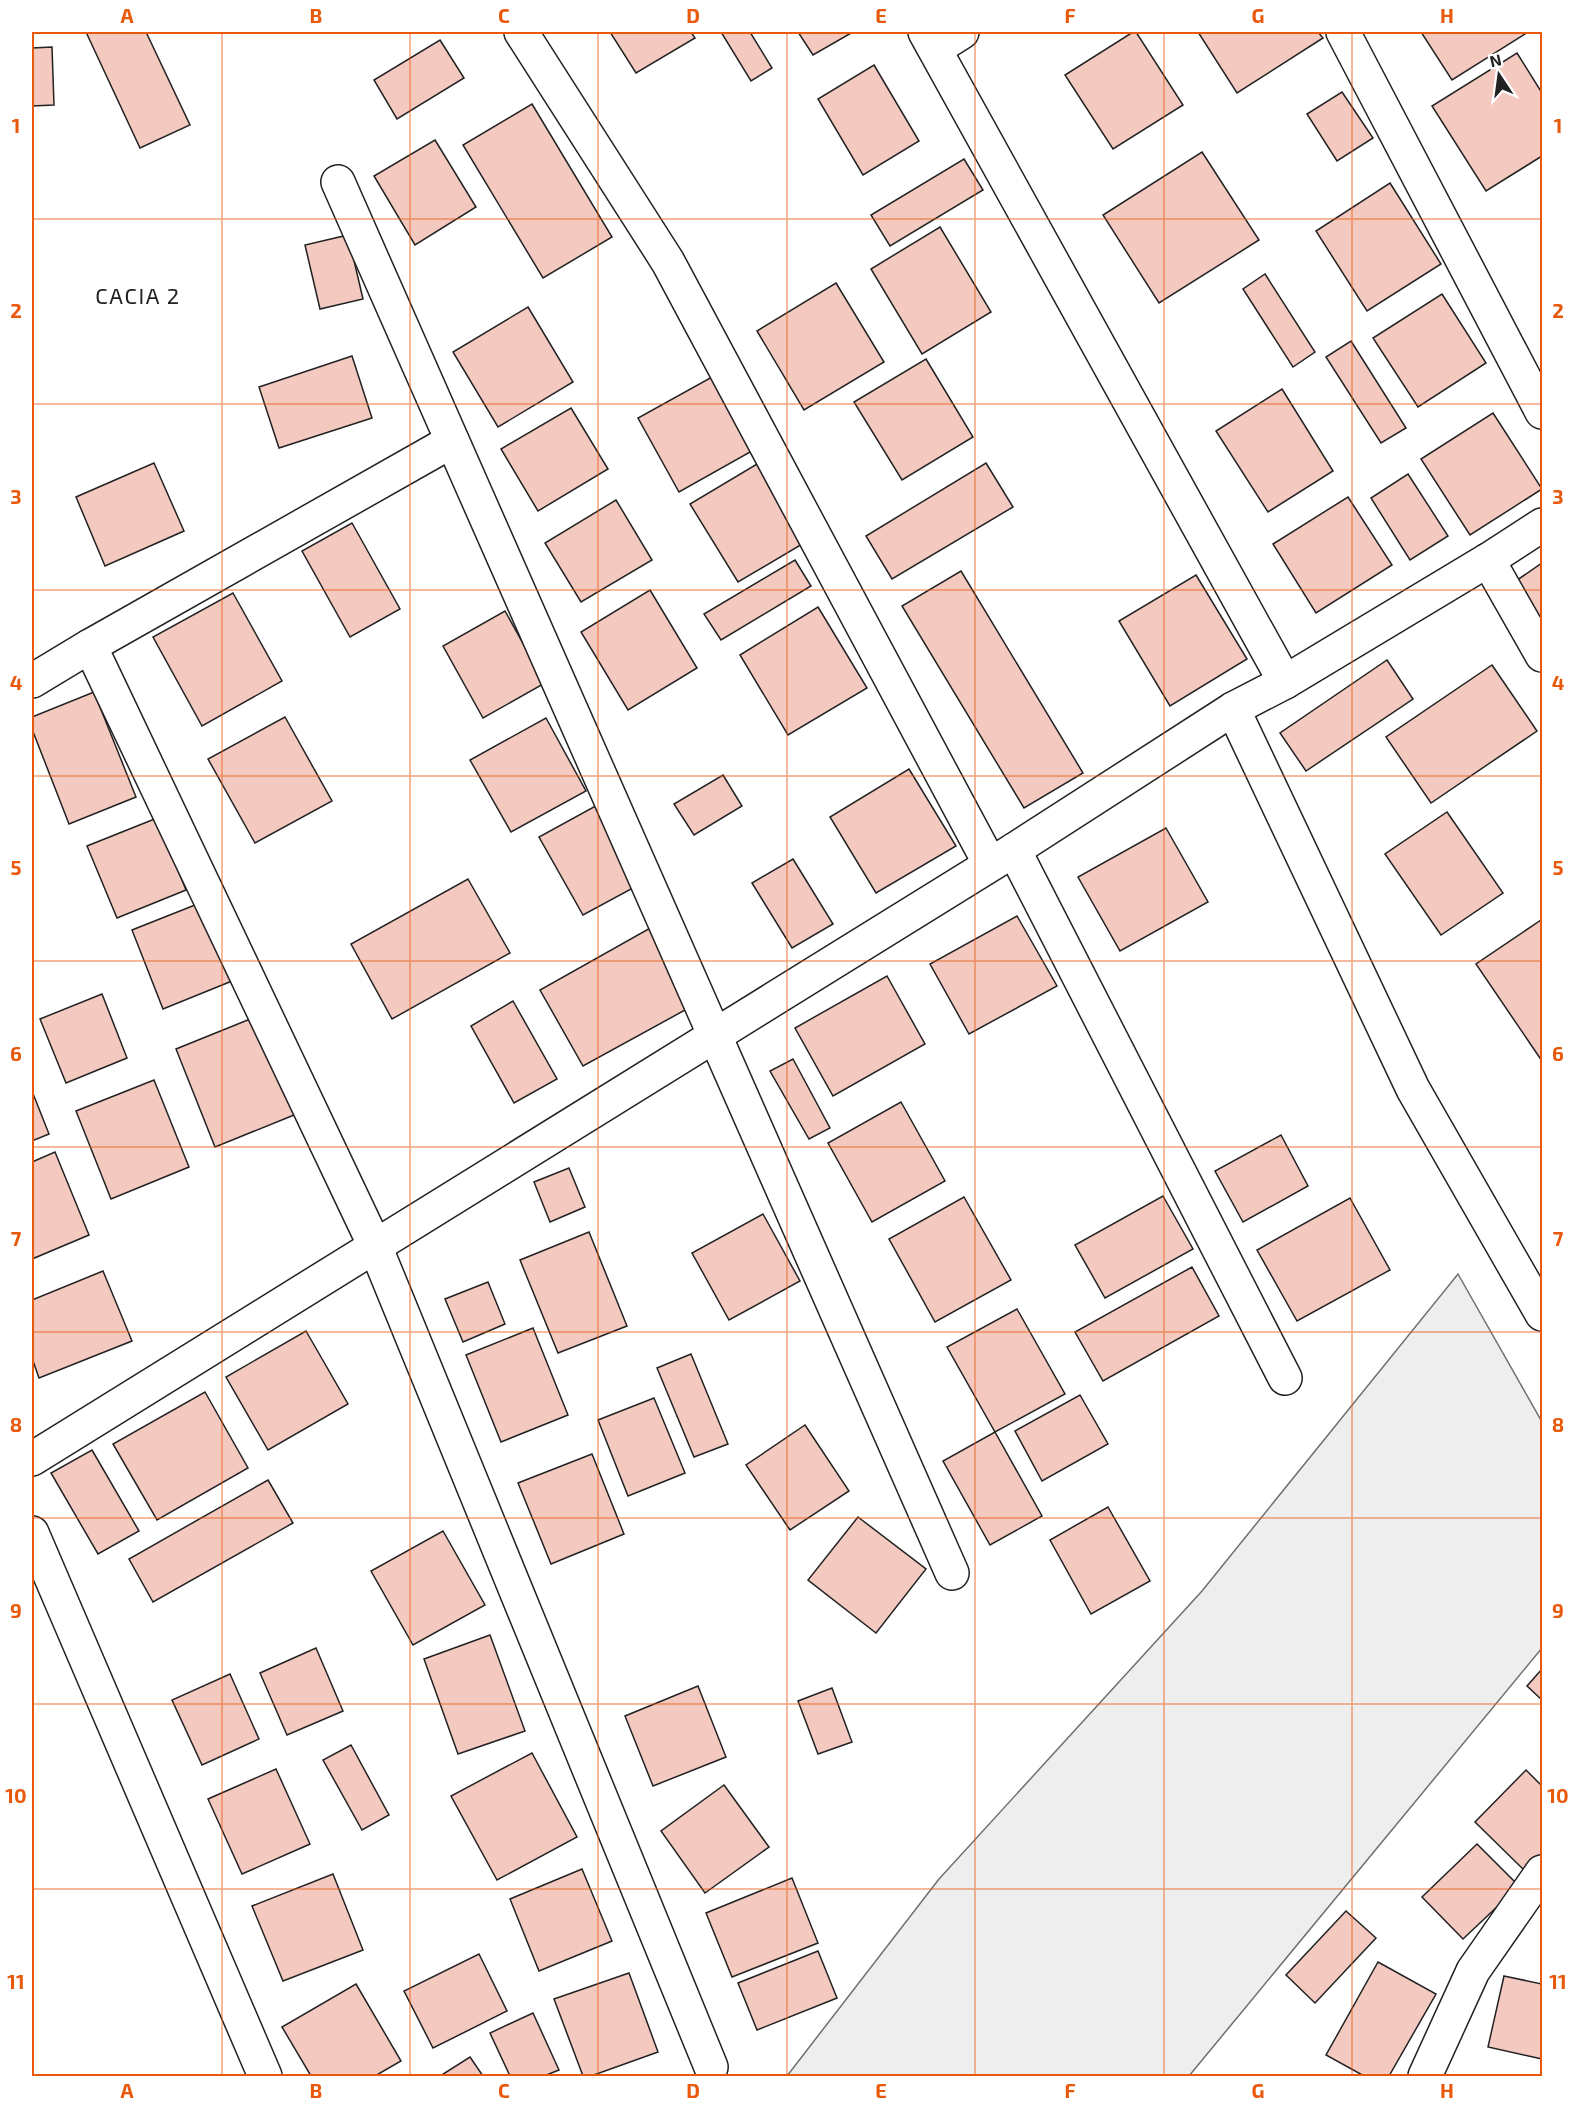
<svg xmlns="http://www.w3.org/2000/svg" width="1574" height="2108" font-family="'Exo 2',sans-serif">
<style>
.green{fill:#eee;stroke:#6f6f6f;stroke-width:1.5}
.building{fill:#f3c9c0;stroke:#222;stroke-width:1.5}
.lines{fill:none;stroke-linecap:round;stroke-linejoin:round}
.minor-casing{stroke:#222;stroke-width:36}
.minor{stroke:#fff;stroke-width:33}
.grid{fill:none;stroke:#e8590c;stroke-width:1.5;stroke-opacity:0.55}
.labels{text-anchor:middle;stroke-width:4.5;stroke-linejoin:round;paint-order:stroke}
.quarter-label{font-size:22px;letter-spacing:1.5px;fill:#222;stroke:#fff}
.neatline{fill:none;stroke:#e8590c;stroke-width:2}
.grid-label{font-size:20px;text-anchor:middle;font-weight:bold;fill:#e8590c}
</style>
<rect width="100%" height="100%" fill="#fff"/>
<!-- green -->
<path class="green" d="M1458 1274 1542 1422V1648L1189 2076H787L939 1879 1202 1591Z"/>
<!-- building -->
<g class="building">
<path d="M86 32H146L190 125 140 148Z"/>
<path d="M610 32H691L695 38 636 73Z"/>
<path d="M721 32H750L772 68 751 81Z"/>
<path d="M798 32H853L813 55Z"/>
<path d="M1133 32H1136L1183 105 1113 149 1065 75Z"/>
<path d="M1198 32H1318L1323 38 1237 93Z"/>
<path d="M1421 32H1528L1452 80Z"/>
<path d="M440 40 464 78 397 119 374 80Z"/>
<path d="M52 47 54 105 32 106V48Z"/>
<path d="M1517 53 1542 93V156L1486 191 1432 106Z"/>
<path d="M874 65 919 141 863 175 818 99Z"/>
<path d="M1342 92 1373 138 1337 161 1307 114Z"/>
<path d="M532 104 612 237 543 278 463 145Z"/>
<path d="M435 140 476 207 415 245 374 176Z"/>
<path d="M1202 152 1259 240 1159 303 1103 215Z"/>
<path d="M964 159 983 190 890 246 871 215Z"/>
<path d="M1390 183 1441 264 1367 311 1316 231Z"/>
<path d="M940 227 991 312 922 354 871 269Z"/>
<path d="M348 235 363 299 320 309 305 245Z"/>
<path d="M1265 274 1315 352 1293 367 1243 289Z"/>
<path d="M836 283 884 362 804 410 757 331Z"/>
<path d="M1442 294 1486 363 1418 407 1373 338Z"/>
<path d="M528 307 573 382 498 427 453 352Z"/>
<path d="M1351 341 1406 428 1381 443 1326 357Z"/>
<path d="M352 356 372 418 279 448 259 387Z"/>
<path d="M926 359 973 437 902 480 854 402Z"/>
<path d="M712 377 752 451 679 492 638 418Z"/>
<path d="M1282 389 1333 471 1268 512 1216 431Z"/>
<path d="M571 408 608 469 538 511 501 449Z"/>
<path d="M1493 413 1542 489 1470 535 1421 459Z"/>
<path d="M154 463 184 531 105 566 76 497Z"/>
<path d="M986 463 1013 507 892 579 866 536Z"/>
<path d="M757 464 804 543 738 582 690 504Z"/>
<path d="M1408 474 1448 536 1410 560 1371 498Z"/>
<path d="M1348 497 1392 565 1316 613 1273 544Z"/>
<path d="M616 500 652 560 581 602 545 543Z"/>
<path d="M352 523 400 609 350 637 302 551Z"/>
<path d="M795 560 811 586 721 640 704 614Z"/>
<path d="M1542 563V639L1507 587Z"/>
<path d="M961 571 1083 773 1024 808 902 606Z"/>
<path d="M1196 575 1247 659 1170 706 1119 621Z"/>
<path d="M650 590 697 668 628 710 581 632Z"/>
<path d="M233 593 282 681 202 726 153 637Z"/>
<path d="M818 607 867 688 788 735 740 655Z"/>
<path d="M505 611 545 683 483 718 443 646Z"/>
<path d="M1387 660 1413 699 1306 771 1280 733Z"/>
<path d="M1492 665 1537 731 1431 803 1386 737Z"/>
<path d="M94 692 136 797 69 824 32 729V717Z"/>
<path d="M285 717 332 801 255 843 208 759Z"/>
<path d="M546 718 586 791 511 832 470 760Z"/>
<path d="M909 769 956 846 876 893 830 817Z"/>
<path d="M723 775 742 806 694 835 674 804Z"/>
<path d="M601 803 646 881 583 915 539 837Z"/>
<path d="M1447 812 1503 893 1441 935 1385 854Z"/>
<path d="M157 818 186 890 117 918 87 846Z"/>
<path d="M1166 828 1208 902 1120 951 1078 877Z"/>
<path d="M793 859 833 924 792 948 752 883Z"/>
<path d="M468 879 510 953 392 1019 351 944Z"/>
<path d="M200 903 232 981 163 1009 132 930Z"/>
<path d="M1017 916 1057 986 969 1034 930 964Z"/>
<path d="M1541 920 1542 922V1061L1476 964Z"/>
<path d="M652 927 696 1004 583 1066 540 990Z"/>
<path d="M887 976 925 1044 833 1096 795 1028Z"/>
<path d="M102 994 127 1058 66 1083 40 1019Z"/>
<path d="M513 1001 557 1079 514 1103 471 1026Z"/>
<path d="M260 1015 299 1113 215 1147 176 1049Z"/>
<path d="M793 1059 830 1128 809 1139 770 1071Z"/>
<path d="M154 1080 189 1167 111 1199 76 1111Z"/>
<path d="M32 1091 49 1134 32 1141Z"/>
<path d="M901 1102 945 1181 872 1222 828 1143Z"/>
<path d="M1281 1135 1308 1186 1243 1222 1215 1171Z"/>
<path d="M55 1152 89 1235 32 1259V1162Z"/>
<path d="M569 1168 585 1207 550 1222 534 1182Z"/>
<path d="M1163 1196 1193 1249 1105 1298 1075 1245Z"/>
<path d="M964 1197 1011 1280 935 1322 889 1239Z"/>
<path d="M1350 1198 1390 1270 1297 1321 1257 1250Z"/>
<path d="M763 1214 800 1281 729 1320 692 1253Z"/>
<path d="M589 1232 627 1326 558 1353 520 1260Z"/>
<path d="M1192 1267 1219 1316 1103 1381 1075 1332Z"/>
<path d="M103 1271 132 1341 39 1378 32 1358V1300Z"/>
<path d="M488 1282 505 1324 463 1342 445 1299Z"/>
<path d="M1017 1309 1065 1394 995 1432 947 1347Z"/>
<path d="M533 1328 568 1415 501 1442 466 1355Z"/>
<path d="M306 1331 348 1404 268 1450 226 1377Z"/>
<path d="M691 1354 728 1444 694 1457 657 1368Z"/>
<path d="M205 1392 248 1468 157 1520 113 1444Z"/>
<path d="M1080 1395 1108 1444 1042 1481 1015 1431Z"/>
<path d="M654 1398 685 1473 628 1496 598 1420Z"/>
<path d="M805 1425 849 1491 790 1530 746 1465Z"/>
<path d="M995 1432 1042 1516 990 1545 943 1461Z"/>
<path d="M92 1450 139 1531 98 1554 51 1473Z"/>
<path d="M592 1454 624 1534 551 1564 518 1483Z"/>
<path d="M268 1480 293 1523 153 1602 129 1559Z"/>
<path d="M1108 1507 1150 1581 1091 1614 1050 1540Z"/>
<path d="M858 1517 926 1569 876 1633 808 1580Z"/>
<path d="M443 1531 485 1605 413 1645 371 1571Z"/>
<path d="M490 1635 525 1731 458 1754 424 1659Z"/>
<path d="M316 1648 343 1711 287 1735 260 1673Z"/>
<path d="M1542 1669V1700L1527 1686Z"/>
<path d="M230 1674 259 1739 202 1765 172 1700Z"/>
<path d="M698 1686 726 1757 653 1786 625 1716Z"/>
<path d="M832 1688 852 1742 818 1754 798 1701Z"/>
<path d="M351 1745 389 1815 362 1830 323 1760Z"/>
<path d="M532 1753 577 1837 497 1880 451 1796Z"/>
<path d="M276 1769 310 1844 242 1874 208 1799Z"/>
<path d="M1526 1770 1542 1786V1857L1527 1873 1475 1822Z"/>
<path d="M724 1785 769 1847 705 1893 661 1831Z"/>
<path d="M1477 1844 1519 1886 1463 1939 1422 1897Z"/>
<path d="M582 1869 612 1941 539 1971 510 1899Z"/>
<path d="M333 1874 363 1950 283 1981 252 1906Z"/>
<path d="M792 1878 818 1943 732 1977 706 1913Z"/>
<path d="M1346 1911 1376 1938 1315 2003 1286 1975Z"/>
<path d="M818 1951 837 1998 757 2030 738 1983Z"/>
<path d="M479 1954 507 2011 433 2048 404 1991Z"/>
<path d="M1378 1962 1436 1994 1389 2076H1364L1326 2055Z"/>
<path d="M629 1973 658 2052 591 2076H583L554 1999Z"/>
<path d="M1504 1976 1542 1984V2059L1488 2047Z"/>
<path d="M356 1984 401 2061 375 2076H311L282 2027Z"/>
<path d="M533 2013 559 2070 544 2076H510L490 2033Z"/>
<path d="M470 2057 483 2076H440Z"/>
</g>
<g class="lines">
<!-- minor casing -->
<g class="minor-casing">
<g id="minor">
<path d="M521 32 668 262 990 864"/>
<path d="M925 32 1285 682"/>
<path d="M1343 32 1542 412"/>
<path d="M935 49 962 32"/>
<path d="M338 182 952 1573"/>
<path d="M1488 560 1542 655"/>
<path d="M90 646 375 1246 711 2067"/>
<path d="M32 681 90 646 452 441"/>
<path d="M1233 709 1413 1089 1542 1314"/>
<path d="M1014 850 1285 1378"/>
<path d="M32 1459 1014 850 1233 709 1285 682 1488 560 1542 525"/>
<path d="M32 1533 265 2076"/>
<path d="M1425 2076 1473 1971 1542 1872"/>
</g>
</g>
<!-- minor -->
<use href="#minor" class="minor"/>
</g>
<!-- grid -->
<path class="grid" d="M222 32V2076M410 32V2076M598 32V2076M787 32V2076M975 32V2076M1164 32V2076M1352 32V2076M32 219H1542M32 404H1542M32 590H1542M32 776H1542M32 961H1542M32 1147H1542M32 1332H1542M32 1518H1542M32 1704H1542M32 1889H1542"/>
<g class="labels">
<!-- quarter labels -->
<g class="quarter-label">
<text x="138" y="304">CACIA 2</text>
</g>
</g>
<!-- border -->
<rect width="1574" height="2108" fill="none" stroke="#ffffff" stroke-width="66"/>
<!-- north arrow -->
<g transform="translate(1499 75) rotate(347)" stroke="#ffffff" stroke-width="4.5" paint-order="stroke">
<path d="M0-4.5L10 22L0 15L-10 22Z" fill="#222222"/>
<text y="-9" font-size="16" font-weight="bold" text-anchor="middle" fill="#222222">N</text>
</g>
<rect x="33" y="33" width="1508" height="2042" class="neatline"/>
<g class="grid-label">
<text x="127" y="23">A</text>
<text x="316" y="23">B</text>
<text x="504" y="23">C</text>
<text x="693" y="23">D</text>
<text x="881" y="23">E</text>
<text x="1070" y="23">F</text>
<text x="1258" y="23">G</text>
<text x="1447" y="23">H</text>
<text x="16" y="133">1</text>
<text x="1558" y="133">1</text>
<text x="16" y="318">2</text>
<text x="1558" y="318">2</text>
<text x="16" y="504">3</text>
<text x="1558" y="504">3</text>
<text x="16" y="690">4</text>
<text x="1558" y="690">4</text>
<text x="16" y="875">5</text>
<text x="1558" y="875">5</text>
<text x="16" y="1061">6</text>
<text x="1558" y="1061">6</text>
<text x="16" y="1246">7</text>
<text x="1558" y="1246">7</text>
<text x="16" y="1432">8</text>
<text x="1558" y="1432">8</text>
<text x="16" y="1618">9</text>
<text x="1558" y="1618">9</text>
<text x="16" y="1803">10</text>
<text x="1558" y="1803">10</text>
<text x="16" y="1989">11</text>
<text x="1558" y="1989">11</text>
<text x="127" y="2098">A</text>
<text x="316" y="2098">B</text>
<text x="504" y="2098">C</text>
<text x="693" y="2098">D</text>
<text x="881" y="2098">E</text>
<text x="1070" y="2098">F</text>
<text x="1258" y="2098">G</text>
<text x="1447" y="2098">H</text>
</g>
</svg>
